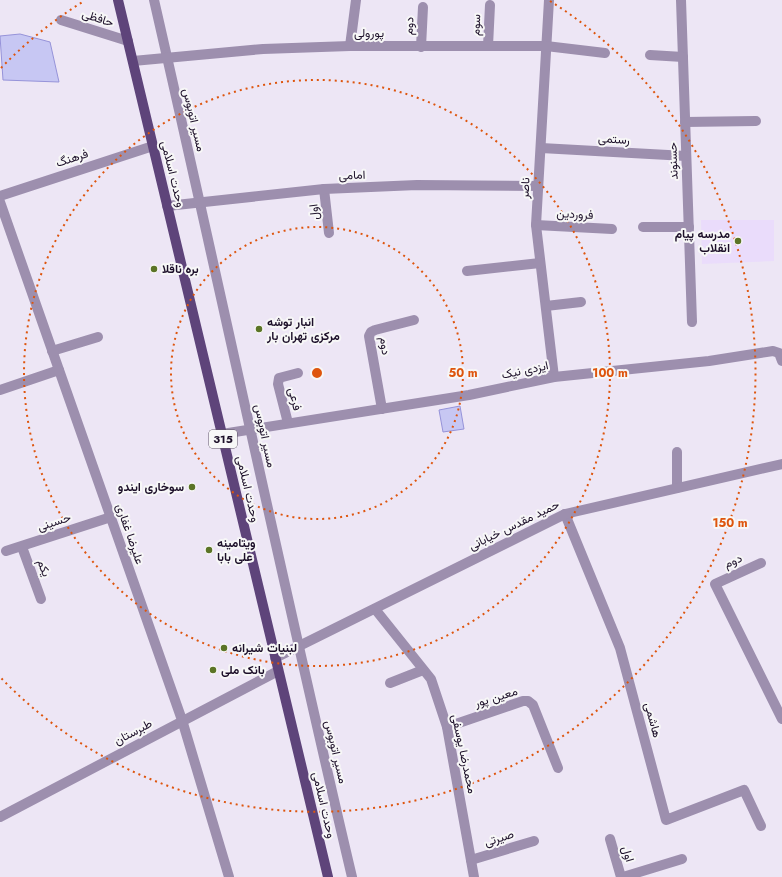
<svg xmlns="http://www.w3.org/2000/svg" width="782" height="877" font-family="Jost,Vazirmatn,sans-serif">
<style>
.built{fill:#eadcfb}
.building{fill:#c7c7f3;stroke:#9693d9}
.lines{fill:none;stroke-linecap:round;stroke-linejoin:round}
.minor{stroke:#9d8fae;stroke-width:10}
.major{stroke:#5e447a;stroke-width:10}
.ring{fill:none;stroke:#de550d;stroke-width:2;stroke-dasharray:2 4}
.poi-dot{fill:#5b7426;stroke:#f7f7f7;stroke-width:1.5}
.labels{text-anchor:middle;stroke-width:4;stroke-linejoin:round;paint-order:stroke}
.shield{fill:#f7f7f7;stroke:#5e5567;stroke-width:1}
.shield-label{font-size:11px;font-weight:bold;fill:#1c0f29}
.street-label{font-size:12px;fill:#1c0f29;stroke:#f7f7f7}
.poi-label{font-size:12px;font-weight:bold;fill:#1c0f29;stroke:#f7f7f7;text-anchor:start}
.centre{fill:#de550d;stroke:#f7f7f7;stroke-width:2}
.ring-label{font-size:12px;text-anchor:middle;font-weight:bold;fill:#de550d;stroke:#f7f7f7;stroke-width:4;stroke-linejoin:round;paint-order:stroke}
</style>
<rect width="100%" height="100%" fill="#ede6f5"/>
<!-- built -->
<path class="built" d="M701 220H774V261L702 264Z"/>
<!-- building -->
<g class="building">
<path d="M20 34 50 42 59 82 3 80 0 36Z"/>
<path d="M460 406 464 429 443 432 439 410Z"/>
</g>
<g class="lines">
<!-- minor -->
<g class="minor">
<path d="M154 0C221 292 283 585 352 877"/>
<path d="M549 0 536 225 554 377"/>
<path d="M681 0 692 322"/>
<path d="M61 20 128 41"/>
<path d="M350 46 356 0"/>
<path d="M488 46 490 5"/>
<path d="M421 47 423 7"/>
<path d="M650 55 683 57"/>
<path d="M133 61 263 49 350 46H546L605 53"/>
<path d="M685 122 756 121"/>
<path d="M541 148 686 156"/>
<path d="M324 189 329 233"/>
<path d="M0 196 153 146"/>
<path d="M0 202 182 720 229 877"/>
<path d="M167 206 324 189 417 185 538 186"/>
<path d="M536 225 612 229"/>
<path d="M643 227H689"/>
<path d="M467 271 540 263"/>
<path d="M546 306 581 302"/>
<path d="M52 351 98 337"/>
<path d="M0 390 59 370"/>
<path d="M382 409 369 336 371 332 375 330 414 320"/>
<path d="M288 423 278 384 279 378 298 373"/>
<path d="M222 434 469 395 554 377 709 361 773 351 779 353 782 361"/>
<path d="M677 452V488"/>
<path d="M565 514 620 648 666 820 744 790 761 826"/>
<path d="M22 547 41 599"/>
<path d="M6 551 111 517"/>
<path d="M761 563 715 584 782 719"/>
<path d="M375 609 431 679 447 727 474 877"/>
<path d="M275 658 565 514 782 464"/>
<path d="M390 683 423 670"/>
<path d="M447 727 523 701H528L533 705 558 768"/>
<path d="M0 817 278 671"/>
<path d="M610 839 621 877"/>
<path d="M471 860 534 841"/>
<path d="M623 877 682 859"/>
</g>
<!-- major -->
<path class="major" d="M118 0 328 877"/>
</g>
<!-- distance rings -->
<g class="ring">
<circle cx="317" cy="373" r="146"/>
<circle cx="317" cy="373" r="293"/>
<path d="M1 68A439 439 0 0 1 84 1M550 1A439 439 0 1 1 1 678"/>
</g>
<!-- markers -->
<g class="poi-dot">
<circle cx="738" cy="241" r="4"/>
<circle cx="154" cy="269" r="4"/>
<circle cx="259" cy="329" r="4"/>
<circle cx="192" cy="487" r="4"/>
<circle cx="209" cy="550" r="4"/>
<circle cx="224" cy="648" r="4"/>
<circle cx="213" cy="670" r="4"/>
</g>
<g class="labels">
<!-- shield labels -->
<rect class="shield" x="209" y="430" width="28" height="18" rx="3"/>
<g class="shield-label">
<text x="223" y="443">315</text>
</g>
<!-- street labels -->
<g class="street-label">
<text transform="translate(98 18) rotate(18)" y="4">حافظی</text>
<text transform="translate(476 25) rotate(-88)" y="4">سوم</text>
<text transform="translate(409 26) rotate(-87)" y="4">دوم</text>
<text x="369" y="37">پورولی</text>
<text transform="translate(194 120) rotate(77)" y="4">مسیر اتوبوس</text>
<text transform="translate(614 139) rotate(4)" y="4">رستمی</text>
<text transform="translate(72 158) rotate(-18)" y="4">فرهنگ</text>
<text transform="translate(673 161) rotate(-92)" y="4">حسنوند</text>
<text transform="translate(173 174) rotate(76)" y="4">وحدت اسلامی</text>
<text transform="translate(352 175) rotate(-2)" y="4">امامی</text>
<text transform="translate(525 188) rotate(-87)" y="4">ناصر</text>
<text transform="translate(314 212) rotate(-96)" y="4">اول</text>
<text transform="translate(575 214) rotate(3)" y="4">فروردین</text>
<text transform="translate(385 346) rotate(83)" y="4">دوم</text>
<text transform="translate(525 370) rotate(-12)" y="4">ایزدی نیک</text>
<text transform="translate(295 399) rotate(76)" y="4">فرعی</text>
<text transform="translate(265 436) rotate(78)" y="4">مسیر اتوبوس</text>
<text transform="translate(248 489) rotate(77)" y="4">وحدت اسلامی</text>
<text transform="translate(54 522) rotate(-18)" y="4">حسینی</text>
<text transform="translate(514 525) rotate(-26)" y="4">حمید مقدس خیابانی</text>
<text transform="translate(130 534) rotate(71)" y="4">علیرضا غفاری</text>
<text transform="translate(733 561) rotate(-24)" y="4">دوم</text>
<text transform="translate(44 568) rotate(70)" y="4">یکم</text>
<text transform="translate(496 697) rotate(-17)" y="4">معین پور</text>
<text transform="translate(653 720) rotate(75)" y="4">هاشمی</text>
<text transform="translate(133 732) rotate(-28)" y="4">طبرستان</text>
<text transform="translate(336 752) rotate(77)" y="4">مسیر اتوبوس</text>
<text transform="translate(464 754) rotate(78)" y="4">محمدرضا یوسفی</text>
<text transform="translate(324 805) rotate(77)" y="4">وحدت اسلامی</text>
<text transform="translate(499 838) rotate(-17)" y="4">صیرتی</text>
<text transform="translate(628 854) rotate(73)" y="4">اول</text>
</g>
<!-- poi labels -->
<g class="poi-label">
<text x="730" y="238" text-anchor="end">مدرسه پیام<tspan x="730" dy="14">انقلاب</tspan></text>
<text x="162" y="273">بره ناقلا</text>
<text x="267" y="326">انبار توشه<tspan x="267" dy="14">مرکزی تهران بار</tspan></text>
<text x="184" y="491" text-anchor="end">سوخاری ایندو</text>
<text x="217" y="547">ویتامینه<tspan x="217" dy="14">علی بابا</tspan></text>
<text x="232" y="652">لبنیات شیرانه</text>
<text x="221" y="674">بانک ملی</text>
</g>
</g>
<circle cx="317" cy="373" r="6" class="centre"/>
<g class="ring-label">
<text x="463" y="377">50 m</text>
<text x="610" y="377">100 m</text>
<text x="730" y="527">150 m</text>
</g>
</svg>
